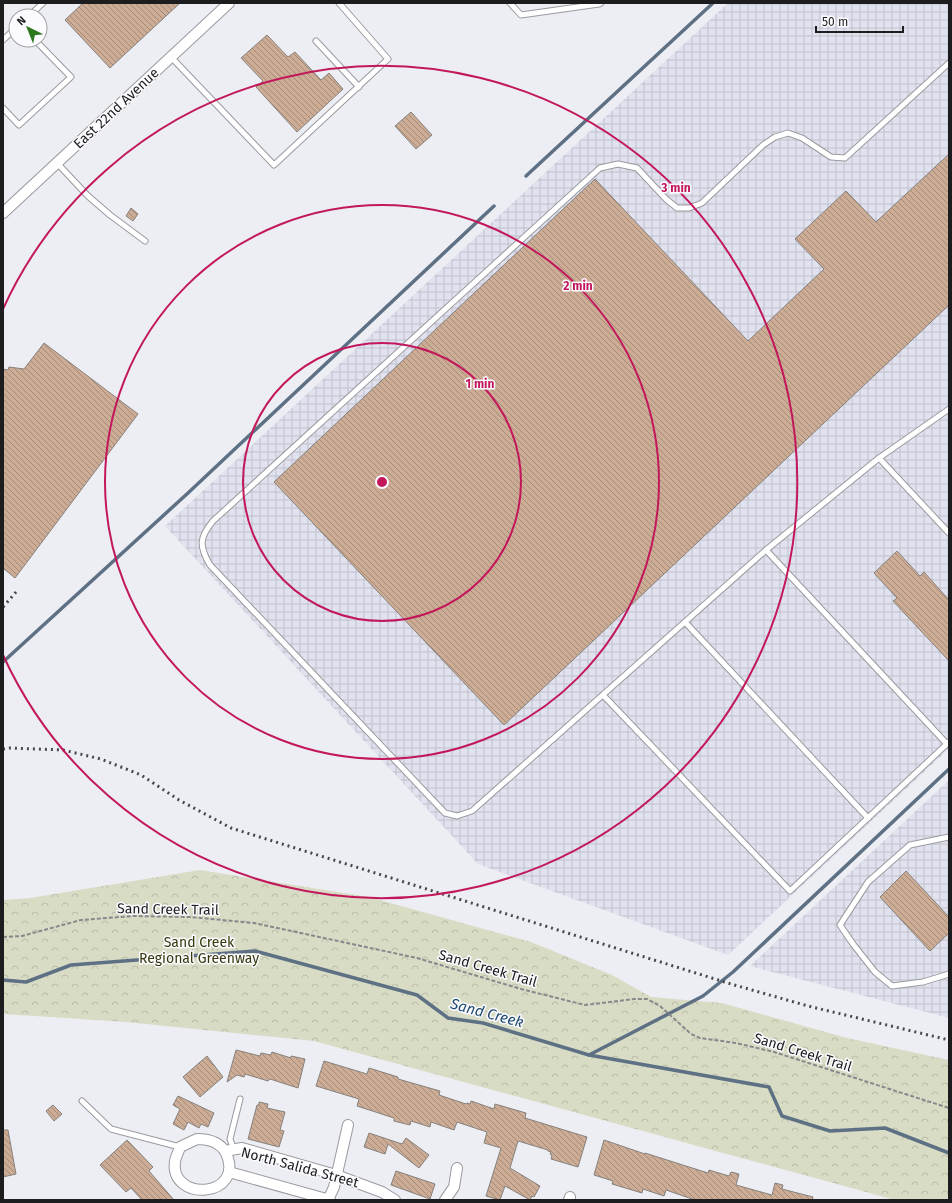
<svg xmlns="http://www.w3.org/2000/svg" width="952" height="1203" font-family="'Fira Sans',sans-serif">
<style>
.industrial{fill:url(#industrial-grid)}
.park{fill:url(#park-crowns)}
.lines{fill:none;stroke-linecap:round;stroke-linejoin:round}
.stream{stroke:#5e7184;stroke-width:3.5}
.building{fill:url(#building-back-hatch);stroke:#86817d}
.service-casing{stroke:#9a9ba0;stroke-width:7}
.minor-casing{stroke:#9a9ba0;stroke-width:12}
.path{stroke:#88888c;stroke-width:2;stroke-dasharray:4 2;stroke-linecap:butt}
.service{stroke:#fff;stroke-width:5}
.minor{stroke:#fff;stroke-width:10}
.rail{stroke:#48484b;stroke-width:3;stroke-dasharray:2 4;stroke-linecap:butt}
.ring{fill:none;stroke:#c2185b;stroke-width:2}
.labels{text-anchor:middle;stroke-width:3;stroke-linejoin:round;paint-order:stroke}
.street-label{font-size:14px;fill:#1d1d1f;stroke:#fbfbff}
.park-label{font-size:14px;fill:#37380b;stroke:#fbfbff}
.water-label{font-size:15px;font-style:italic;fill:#1e4a6f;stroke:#fbfbff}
.centre{fill:#c2185b;stroke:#fbfbff;stroke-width:2}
.ring-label{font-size:12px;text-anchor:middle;font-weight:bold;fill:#c2185b;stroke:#fbfbff;stroke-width:3;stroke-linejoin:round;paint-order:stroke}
</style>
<defs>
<pattern id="industrial-grid" width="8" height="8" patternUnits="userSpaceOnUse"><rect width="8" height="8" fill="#e1e2ef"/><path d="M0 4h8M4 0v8" fill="none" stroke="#c1c1cc"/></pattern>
<pattern id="park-crowns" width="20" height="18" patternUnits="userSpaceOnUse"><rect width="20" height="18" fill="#d9dcc5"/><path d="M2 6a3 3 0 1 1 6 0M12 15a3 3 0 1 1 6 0" fill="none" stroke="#babca9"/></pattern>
<pattern id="building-back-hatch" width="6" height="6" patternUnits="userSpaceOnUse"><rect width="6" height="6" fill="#ccac95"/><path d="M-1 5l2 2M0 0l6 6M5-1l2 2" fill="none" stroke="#a58b79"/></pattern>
</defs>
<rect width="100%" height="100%" fill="#edeef4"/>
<!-- industrial -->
<g class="industrial">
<path d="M728 3H949V749L728 955 478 864 165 526Z"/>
<path d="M949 780V1018L750 966Z"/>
</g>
<!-- park -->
<path class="park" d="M200 870 369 897 531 942 612 975 651 997 722 1003 847 1038 949 1060V1200H895L314 1041 126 1022 3 1014V900L30 898Z"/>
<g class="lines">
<!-- stream -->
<g class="stream">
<path d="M526 176 713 3"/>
<path d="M3 662 188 493 494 206"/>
<path d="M3 980 26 982 71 965 255 951 417 995 448 1018 483 1023 589 1055 769 1087 782 1116 830 1131 885 1128 949 1153"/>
<path d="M589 1055 703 996 733 972 949 769"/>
</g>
</g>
<!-- building -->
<g class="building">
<path d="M83 3H180L110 68 65 20Z"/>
<path d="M267 35 288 57 295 52 321 80 329 73 343 89 297 132 256 87 263 81 241 58Z"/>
<path d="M411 112 432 135 416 149 395 126Z"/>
<path d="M949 154V305L504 725 274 482 595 179 748 341 824 269 795 239 846 191 876 222Z"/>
<path d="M131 208 138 214 133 221 126 216Z"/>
<path d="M44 343 138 414 15 578 3 568V369L8 370 9 367 24 369Z"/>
<path d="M897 551 920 576 924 572 949 600V661L893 601 897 598 874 573Z"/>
<path d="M906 871 949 917V933L930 951 880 897Z"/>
<path d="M236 1050 260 1056 261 1053 271 1055 272 1052 291 1058V1056L305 1059 298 1088 270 1079 268 1081 245 1074 244 1077 237 1075 227 1082Z"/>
<path d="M207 1056 223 1077 200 1097 183 1077Z"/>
<path d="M324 1061 367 1074 369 1068 398 1077V1079L440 1091 439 1095 466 1104 467 1103 470 1104 471 1101 494 1109 495 1104 526 1113 525 1118 587 1137 578 1167 551 1159 552 1155 550 1154 551 1152 548 1151V1150L518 1141 510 1168 540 1186 534 1197 532 1196 530 1200 505 1186 500 1200 486 1196 501 1148 484 1143 487 1132 457 1122 454 1130 431 1122 430 1127 411 1121 410 1125 394 1121V1118L357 1106 359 1099 316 1086Z"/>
<path d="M178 1096 214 1113 208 1127 201 1124 199 1128 188 1122 184 1130 173 1124 180 1109 173 1105Z"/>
<path d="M259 1102 268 1104 267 1108 285 1112 280 1130 284 1131 279 1147 248 1139 257 1105H259Z"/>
<path d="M53 1105 62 1114 54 1121 46 1111Z"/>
<path d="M3 1130H8L16 1174 3 1177Z"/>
<path d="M369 1133 402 1144 406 1138 429 1155 419 1168 388 1144 385 1154 364 1147Z"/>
<path d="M127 1140 153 1167 149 1171 174 1200H142L131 1188 126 1192 100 1165Z"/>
<path d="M604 1140 645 1154V1153L708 1173 709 1170 729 1176 731 1172 739 1174 736 1185 772 1195 775 1183 783 1185 782 1189 813 1197 812 1200H695L666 1190 664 1196 643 1189 642 1193 612 1184 613 1181 594 1175Z"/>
<path d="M396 1171 435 1184 430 1199 391 1185Z"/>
</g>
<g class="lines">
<!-- service casing -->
<g class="service-casing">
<g id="service">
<path d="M510 3 521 15 599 4 601 3"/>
<path d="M29 16 43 3"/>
<path d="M3 40 16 28"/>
<path d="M316 41 359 87"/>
<path d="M171 57 274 165 388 59 339 3"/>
<path d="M949 63 845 158 831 157 802 138 788 133 775 137 763 145 702 203 689 208H677L666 199 637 168 618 164 600 168 213 521C199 538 199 546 210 565L445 813 457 816 472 811 766 550 879 458 949 409"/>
<path d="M3 108 19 125 71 77 35 40"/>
<path d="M57 163 88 196 110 215 145 241"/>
<path d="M879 458 949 533"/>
<path d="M766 550 947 744"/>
<path d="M685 622 868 818"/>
<path d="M603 695 790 891 949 742"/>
<path d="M949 837 910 845 868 882 840 925 853 944 875 972 892 986 923 982 949 974"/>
<path d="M82 1101 111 1129 180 1147"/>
<path d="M234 1150 230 1139 240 1099"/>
</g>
</g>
<!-- minor casing -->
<g class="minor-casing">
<g id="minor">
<path d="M3 213 229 3"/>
<path d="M197 1139C208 1139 220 1142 226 1153 246 1198 169 1203 175 1161 176 1156 179 1151 180 1147Z"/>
<path d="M225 1151 242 1148 336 1175 382 1192 395 1200"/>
<path d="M229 1172 330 1200"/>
<path d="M328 1200 334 1187 348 1125"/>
<path d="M445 1200 454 1187 457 1168"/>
<path d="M569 1200 570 1197"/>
</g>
</g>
<!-- path -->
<path class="path" d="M3 937 22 936 81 920 133 916 190 917 254 923 417 958 521 989 585 1005 634 999H647L660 1006 691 1034 700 1038 736 1043 774 1052 949 1108"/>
<!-- service -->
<use href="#service" class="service"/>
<!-- minor -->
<use href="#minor" class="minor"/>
<!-- rail -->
<g class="rail">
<path d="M3 607 16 592"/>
<path d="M3 749 10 748 63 750 101 759 141 775 179 800 231 828 731 984 808 1006 949 1040"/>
</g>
</g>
<!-- distance rings -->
<g class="ring">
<circle cx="382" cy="482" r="139"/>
<circle cx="382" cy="482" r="277"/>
<path d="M3 309A416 416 0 1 1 3 655"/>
</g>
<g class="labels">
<!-- street labels -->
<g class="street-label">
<text transform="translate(116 108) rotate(-43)" y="5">East 22nd Avenue</text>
<text transform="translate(168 909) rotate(1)" y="5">Sand Creek Trail</text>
<text transform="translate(488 968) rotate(16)" y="5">Sand Creek Trail</text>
<text transform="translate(803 1052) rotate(17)" y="5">Sand Creek Trail</text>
<text transform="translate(300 1167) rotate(15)" y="5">North Salida Street</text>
</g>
<!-- park labels -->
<g class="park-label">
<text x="199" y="947">Sand Creek<tspan x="199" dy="16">Regional Greenway</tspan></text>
</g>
<!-- water labels -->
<g class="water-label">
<text transform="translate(487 1013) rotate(15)" y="5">Sand Creek</text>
</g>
</g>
<circle cx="382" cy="482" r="6" class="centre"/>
<g class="ring-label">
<text x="676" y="192">3 min</text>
<text x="578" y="290">2 min</text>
<text x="480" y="388">1 min</text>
</g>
<!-- border -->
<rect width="952" height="1203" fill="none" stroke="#1d1d1f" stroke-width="8"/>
<!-- north arrow -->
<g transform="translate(28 28) rotate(317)"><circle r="19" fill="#fbfbff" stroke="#a2a2a5"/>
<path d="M0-3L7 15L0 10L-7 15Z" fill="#2c781f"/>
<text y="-6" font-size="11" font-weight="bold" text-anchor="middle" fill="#1d1d1f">N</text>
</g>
<!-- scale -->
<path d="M816 26v6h87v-6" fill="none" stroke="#1d1d1f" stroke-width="2"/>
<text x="822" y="26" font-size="12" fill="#1d1d1f" stroke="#fbfbff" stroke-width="3" paint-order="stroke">50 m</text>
</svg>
